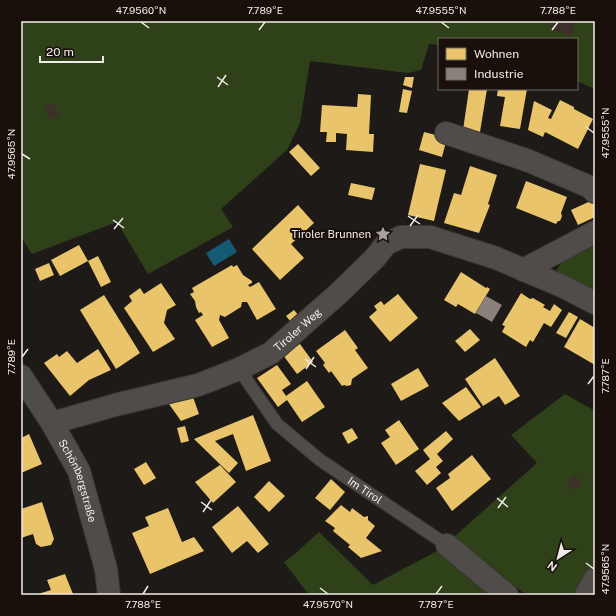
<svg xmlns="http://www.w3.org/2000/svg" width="616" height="616" font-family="'Public Sans',sans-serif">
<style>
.green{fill:#2f4119}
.water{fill:#155a75}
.homes{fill:#e9c46a}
.industry{fill:#8a817c}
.building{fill:#3c3128}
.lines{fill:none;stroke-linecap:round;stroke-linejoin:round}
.lane-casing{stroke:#3a3735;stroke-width:14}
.street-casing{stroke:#3a3735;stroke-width:24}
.lane{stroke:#504c4a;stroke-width:12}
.street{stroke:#504c4a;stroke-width:22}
.ticks{fill:none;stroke:#f2ece8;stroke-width:1.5}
.labels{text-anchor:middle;stroke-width:4;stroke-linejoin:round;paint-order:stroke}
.poi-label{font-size:11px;fill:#f2ece8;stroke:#19100b;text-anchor:end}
.street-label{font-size:11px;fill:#f2ece8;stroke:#19100b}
.neatline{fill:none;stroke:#f2ece8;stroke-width:1.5}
.ticks-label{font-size:10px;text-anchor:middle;fill:#f2ece8}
</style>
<rect width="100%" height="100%" fill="#1e1a18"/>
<!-- green -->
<g class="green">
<path d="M21 21H595V89L577 81V39H439V45L429 44 421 70 408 73 310 61 300 123 287 150 221 209 233 227 148 274 117 222 32 254 21 237Z"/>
<path d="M595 246V297L557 276 556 271 564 258Z"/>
<path d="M565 394 595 411V595H526L454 537 537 463 511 435Z"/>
<path d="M319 532 373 585 437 551 481 585 493 595H309L284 562 297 552Z"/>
</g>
<!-- water -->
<path class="water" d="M229 239 237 252 214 266 206 253Z"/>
<!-- homes -->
<g class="homes">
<path d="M405 77H414L412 88 403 85Z"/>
<path d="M403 89 412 91 407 113 399 112Z"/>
<path d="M469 89H487L480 132 463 130Z"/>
<path d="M498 89H527L520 129 500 126 505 97 497 96Z"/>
<path d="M358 94 371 95 369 134H374L373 152 346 150 347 134 336 133V142H326L327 132H320L322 105 357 107Z"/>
<path d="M560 100 574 107V109L593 119 578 149 545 132 543 137 528 130 534 101 552 110 548 118 551 119Z"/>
<path d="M424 132 447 138 442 157 419 150Z"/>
<path d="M298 144 320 168 311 176 289 152Z"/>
<path d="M420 164 446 170 434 221 408 215Z"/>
<path d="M470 166 497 175 488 204 490 205 479 233 444 223 454 193 461 195Z"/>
<path d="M526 181 567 197 561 213 562 216 560 221H558L556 224 516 208Z"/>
<path d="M351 183 375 188 372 200 348 195Z"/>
<path d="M595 199V217L578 225 571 210Z"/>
<path d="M298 205 314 223 291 244 304 258 280 280 252 249Z"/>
<path d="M79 245 88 261 60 276 51 260Z"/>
<path d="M98 256 111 282 101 287 88 261Z"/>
<path d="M49 263 54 275 40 281 35 269Z"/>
<path d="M232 265 233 267 237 265 243 275 252 281V283L248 285 250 287 259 282 276 309 257 320 247 302H242L241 307 225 317 220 315 219 320 229 338 212 347 195 320 203 315 201 312 199 313 196 307 195 301 190 294 194 292 192 288Z"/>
<path d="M461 272 486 288 487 287 490 289 475 314 458 304 456 307 444 300Z"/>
<path d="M161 283 176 305 167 310 164 323 175 339 153 352 124 308 132 301 129 296 140 288 144 294Z"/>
<path d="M521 293 530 299 533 298 545 305 543 307 550 311 554 304 562 310 551 327 544 323 533 342 530 340 526 347 502 332 505 326 502 325Z"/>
<path d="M398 294 418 318 390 342 369 317 377 310 374 306 381 301 384 305Z"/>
<path d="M104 295 140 353 116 369 80 310Z"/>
<path d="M294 310 299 316 291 322 286 316Z"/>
<path d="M569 312 578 317 566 338 556 333Z"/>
<path d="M580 319 595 328V365L564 347Z"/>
<path d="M470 329 480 340 465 352 455 341Z"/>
<path d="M345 330 358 348 355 350 368 368 352 379 351 385 347 386 344 385 342 386 331 371 329 373 323 365 325 363 316 351Z"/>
<path d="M300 344 313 362 297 374 283 355Z"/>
<path d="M98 349 111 370 89 380 70 396 44 363 57 354 59 357 67 351 77 363Z"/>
<path d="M495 358 520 396 505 405 499 396 483 406 465 379Z"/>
<path d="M277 365 291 384 282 390 286 396 307 381 325 407 302 422 287 400 278 407 257 378Z"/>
<path d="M418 368 429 386 401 401 391 384Z"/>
<path d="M466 387 481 407 459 421 442 403Z"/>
<path d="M193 397 199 414 181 421 169 404Z"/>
<path d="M253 415 271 461 246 471 233 434 215 441 238 463 229 473 194 439Z"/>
<path d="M399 420 419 449 396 465 381 443 390 437 385 430Z"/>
<path d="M185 426 189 441 181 443 177 428Z"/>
<path d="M352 428 358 438 348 444 342 433Z"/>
<path d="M446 431 453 439 437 454 443 461 436 467 441 473 427 485 415 471 430 459 423 450Z"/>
<path d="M29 434 42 464 21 473V438Z"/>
<path d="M472 455 491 479 452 511 436 488 450 478 448 474Z"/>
<path d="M146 462 156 478 144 485 134 469Z"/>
<path d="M220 465 236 482 213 503 195 482Z"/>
<path d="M331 479 345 492 330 510 315 498Z"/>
<path d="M269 481 285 496 269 512 254 497Z"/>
<path d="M42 502 54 539 51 545 41 547 36 544 33 534 21 538V509Z"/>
<path d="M341 505 350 512 352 508 364 517 368 516V520L375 526 366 538 382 551 361 558 348 547 350 545 333 531 335 528 325 521Z"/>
<path d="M238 506 269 544 258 553 247 541 232 553 212 527Z"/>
<path d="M168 508 182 542 194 537 204 551 150 574 132 533 149 526 145 517Z"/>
<path d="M65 574 73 594 35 595 51 590 47 580Z"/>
</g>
<!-- industry -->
<path class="industry" d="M486 296 502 305 492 322 476 313Z"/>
<!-- building -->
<g class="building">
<path d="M552 21H576L571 36 550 29Z"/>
<path d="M54 103 59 116 49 119 44 106Z"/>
<path d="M575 475 582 485 574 491 567 481Z"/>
</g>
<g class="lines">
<!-- lane casing -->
<g class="lane-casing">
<g id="lane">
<path id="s1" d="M239 369 277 424 320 460 447 545"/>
</g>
</g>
<!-- street casing -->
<g class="street-casing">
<g id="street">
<path d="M446 133 529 161 590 187 595 192"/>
<path d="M523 270 595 232"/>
<path id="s2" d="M21 376 52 423 79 471 106 569 109 595"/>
<path id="s3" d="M52 423 115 405 198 385 239 369 271 353 339 293 375 258 386 244 401 237H430L496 258 564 287 595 303"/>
<path d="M447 545 507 595"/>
<path d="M586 595 595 579"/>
</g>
</g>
<!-- lane -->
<use href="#lane" class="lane"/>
<!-- street -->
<use href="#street" class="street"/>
</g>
<!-- ticks -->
<path class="ticks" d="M141 22 149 28M441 22 449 28M259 30 265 22M552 30 558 22M217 77 228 85M218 87 226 75M586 127 594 133M22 154 30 159M408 216 420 224M113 220 124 228M410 226 418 215M114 229 123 218M22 357 28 349M305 359 316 367M306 369 314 357M588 384 594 376M497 498 508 507M201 502 212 510M498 508 506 497M203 512 211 500M586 563 594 569M320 588 328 594M143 594 148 586M436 594 442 586"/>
<!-- icons -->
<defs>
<g id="sight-bare" transform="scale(1.2)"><path d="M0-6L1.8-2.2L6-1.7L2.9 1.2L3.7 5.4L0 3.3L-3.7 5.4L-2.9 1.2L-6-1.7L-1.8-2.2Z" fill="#a8a29f" stroke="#19100b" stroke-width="2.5" paint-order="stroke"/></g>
</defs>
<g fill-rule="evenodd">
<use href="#sight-bare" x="383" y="234"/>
</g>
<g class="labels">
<!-- poi labels -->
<g class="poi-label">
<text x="371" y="238">Tiroler Brunnen</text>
</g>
<!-- street labels -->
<g class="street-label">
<text dy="4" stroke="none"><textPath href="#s3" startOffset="266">Tiroler Weg</textPath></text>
<text dy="4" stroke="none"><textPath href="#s2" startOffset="120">Schönbergstraße</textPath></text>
<text dy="4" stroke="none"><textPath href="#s1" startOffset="177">Im Tirol</textPath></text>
</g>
</g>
<!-- border -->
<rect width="616" height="616" fill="none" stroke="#19100b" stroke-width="44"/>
<!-- legend -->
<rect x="438" y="38" width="140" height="52" fill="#19100b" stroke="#706863"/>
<rect x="446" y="48" width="20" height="12" fill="#e9c46a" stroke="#706863"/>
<text x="474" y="58" font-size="12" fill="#f2ece8">Wohnen</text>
<rect x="446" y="68" width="20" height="12" fill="#8a817c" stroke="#706863"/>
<text x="474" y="78" font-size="12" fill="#f2ece8">Industrie</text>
<!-- north arrow -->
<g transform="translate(558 558) rotate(216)" stroke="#19100b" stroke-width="3" paint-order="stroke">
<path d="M0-3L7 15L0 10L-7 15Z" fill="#f2ece8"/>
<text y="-6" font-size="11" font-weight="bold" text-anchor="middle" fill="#f2ece8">N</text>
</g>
<!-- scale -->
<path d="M40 56v6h63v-6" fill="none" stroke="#f2ece8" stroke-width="2"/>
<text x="46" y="56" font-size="12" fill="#f2ece8" stroke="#19100b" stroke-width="3" paint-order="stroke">20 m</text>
<rect x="22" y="22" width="572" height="572" class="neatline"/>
<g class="ticks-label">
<text x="141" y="14">47.9560°N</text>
<text x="265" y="14">7.789°E</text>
<text x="441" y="14">47.9555°N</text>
<text x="558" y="14">7.788°E</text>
<text transform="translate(605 133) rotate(-90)" y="4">47.9555°N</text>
<text transform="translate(11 154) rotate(-90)" y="4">47.9565°N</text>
<text transform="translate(11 357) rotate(-90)" y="4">7.789°E</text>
<text transform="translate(605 376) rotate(-90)" y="4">7.787°E</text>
<text transform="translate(605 569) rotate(-90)" y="4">47.9565°N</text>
<text x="143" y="608">7.788°E</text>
<text x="328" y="608">47.9570°N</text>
<text x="436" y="608">7.787°E</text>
</g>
</svg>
